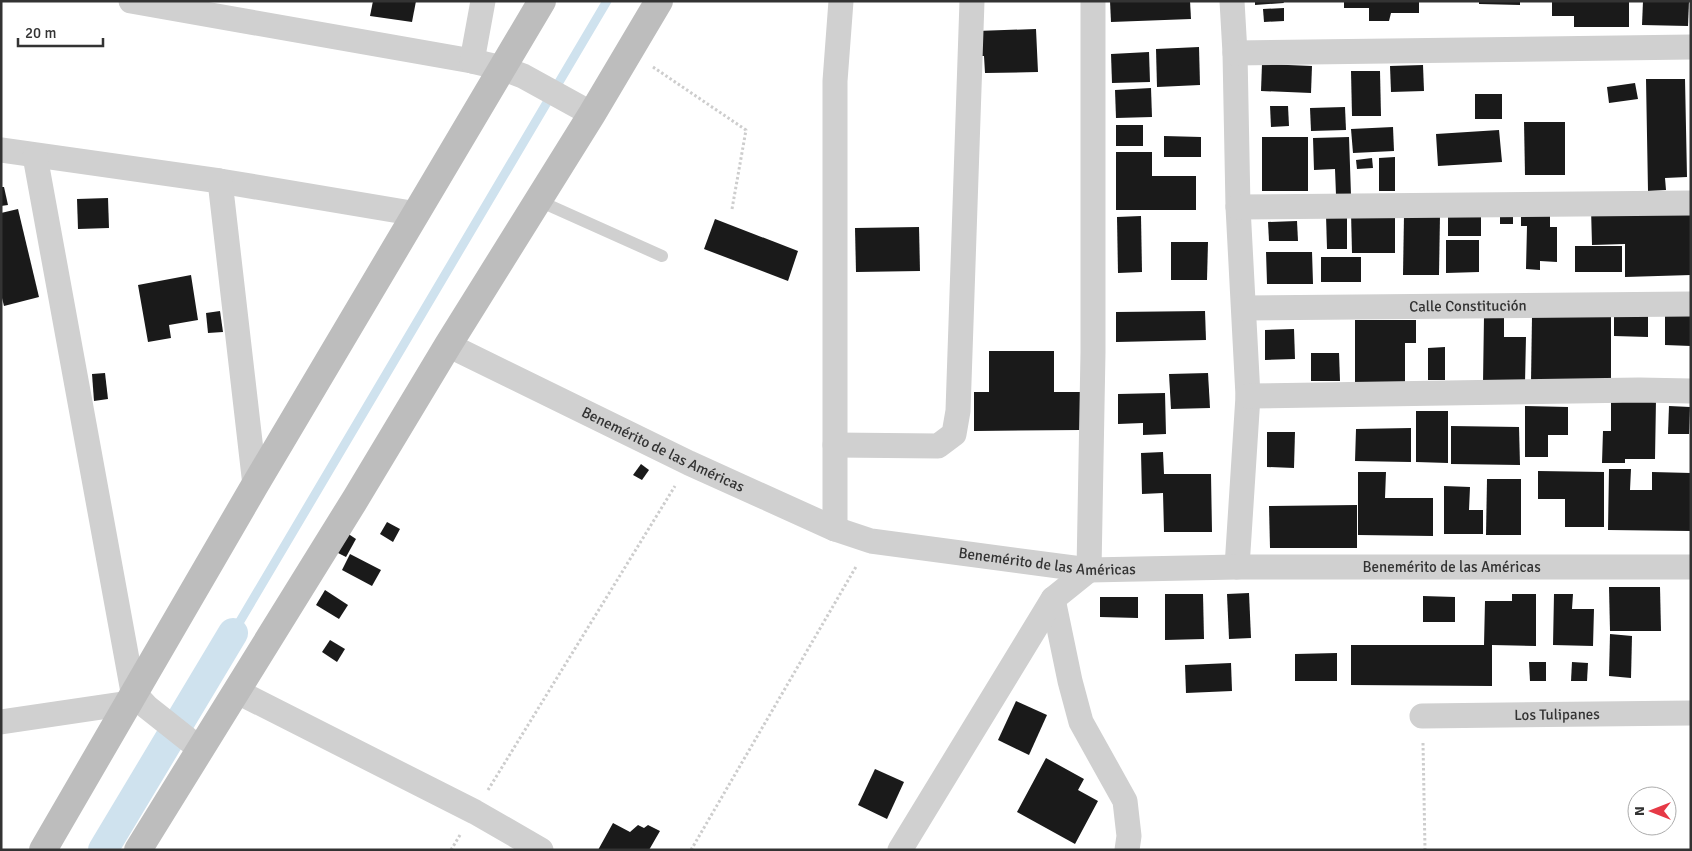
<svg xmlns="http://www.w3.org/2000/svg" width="1692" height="851" font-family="Signika,sans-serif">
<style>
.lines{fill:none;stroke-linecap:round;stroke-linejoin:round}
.stream{stroke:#cfe2ee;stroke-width:9}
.canal{stroke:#cfe2ee;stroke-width:30}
.building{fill:#1a1a1a}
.path{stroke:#cdcdcd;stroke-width:3;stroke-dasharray:2.5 2.5;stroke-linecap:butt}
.lane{stroke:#d0d0d0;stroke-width:12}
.street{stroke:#d0d0d0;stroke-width:25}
.secondary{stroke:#bdbdbd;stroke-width:28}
.labels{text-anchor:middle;stroke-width:5;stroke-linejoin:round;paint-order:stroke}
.street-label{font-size:15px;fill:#333;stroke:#fff}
</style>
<rect width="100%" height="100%" fill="#fff"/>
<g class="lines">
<!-- stream -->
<path class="stream" d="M233 633 607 1"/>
<!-- canal -->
<path class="canal" d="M103 850 233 633"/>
</g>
<!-- building -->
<g class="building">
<path d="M373 1H416L412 22 370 16Z"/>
<path d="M1110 1H1190L1191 19 1111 22Z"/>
<path d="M1255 1H1283L1284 3 1255 5Z"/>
<path d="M1344 1H1419V13H1391L1389 21H1369V8H1344Z"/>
<path d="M1479 1H1520V5L1479 4Z"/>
<path d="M1552 1H1629V27H1574V16H1552Z"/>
<path d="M1643 1H1689L1688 26 1642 25Z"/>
<path d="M1284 8V21L1264 22 1263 9Z"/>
<path d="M1036 29 1038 72 985 73 984 56H978L977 31Z"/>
<path d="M1199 47 1200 85 1157 87 1156 49Z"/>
<path d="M1149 52 1150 82 1112 83 1111 54Z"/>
<path d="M1262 64 1312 66 1311 93 1261 91Z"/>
<path d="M1423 65 1424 91 1391 92 1390 66Z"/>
<path d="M1351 71H1380L1381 116H1352Z"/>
<path d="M1646 79H1685L1687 177 1665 178 1666 190 1648 191Z"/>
<path d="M1635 83 1638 99 1609 103 1607 87Z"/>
<path d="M1151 88 1152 117 1116 118 1115 90Z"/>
<rect x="1475" y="94" width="27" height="25"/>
<path d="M1270 106H1288L1289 126 1271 127Z"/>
<path d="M1345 107 1346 130 1311 131 1310 108Z"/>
<path d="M1524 122H1565V175H1525Z"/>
<rect x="1116" y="125" width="27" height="21"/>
<path d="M1393 127 1394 151 1353 153 1351 129Z"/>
<path d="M1499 130 1502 162 1438 166 1436 134Z"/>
<path d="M1164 136 1201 137V157H1164Z"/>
<rect x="1262" y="137" width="46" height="54"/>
<path d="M1349 137 1351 195H1336L1335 169 1314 170 1313 138Z"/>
<path d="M1116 152H1152V176H1196V210H1116Z"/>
<path d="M1395 157V191H1379V158Z"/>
<path d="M1372 158 1373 168 1357 169 1356 160Z"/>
<path d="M1 187H4L8 205 1 206Z"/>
<path d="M108 198 109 228 78 229 77 199Z"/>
<path d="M1691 205V275L1625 277V244L1592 245 1591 208Z"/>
<rect x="1500" y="207" width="13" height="17"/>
<path d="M18 209 39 297 4 306 1 294V213Z"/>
<path d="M1521 210H1550V227H1557V262L1540 261V270L1526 269 1527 226H1521Z"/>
<path d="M1351 212H1395V253H1352Z"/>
<path d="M1481 212V236H1448V213Z"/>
<path d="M1326 215H1347V249H1327Z"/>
<path d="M1404 215H1440L1439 275H1403Z"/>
<path d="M1141 216 1142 272 1118 273 1117 217Z"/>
<path d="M715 219 798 251 788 281 704 249Z"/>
<path d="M1297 221 1298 241H1269L1268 222Z"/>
<path d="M919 227 920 271 856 272 855 228Z"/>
<path d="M1446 240H1479V272L1446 273Z"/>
<path d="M1171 242H1208L1207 280H1171Z"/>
<rect x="1575" y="246" width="47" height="26"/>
<path d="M1266 252H1312L1313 284H1267Z"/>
<rect x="1321" y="257" width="40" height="25"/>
<path d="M191 275 198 320 169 325 171 338 148 342 138 285Z"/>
<path d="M220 311 223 332 208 333 206 313Z"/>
<path d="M1205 311 1206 340 1116 342V312Z"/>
<path d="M1665 315H1691V346L1665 345Z"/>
<path d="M1484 316H1504V337H1526L1525 383H1483Z"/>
<path d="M1532 316H1611V383L1531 382Z"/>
<path d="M1614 316H1648V337L1614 336Z"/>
<path d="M1355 320H1416V343H1405V384H1355Z"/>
<path d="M1294 329 1295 359 1265 360V330Z"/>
<path d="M1445 347V380H1428V348Z"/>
<path d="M989 351H1054V392H1081V430L974 431V392H989Z"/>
<path d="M1311 353H1339L1340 381H1311Z"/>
<path d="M105 373 108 399 94 401 92 374Z"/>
<path d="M1208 373 1210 408 1171 409 1169 374Z"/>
<path d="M1165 393 1166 434 1143 435V423L1118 424V394Z"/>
<path d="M1611 398 1656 399 1655 459H1625V463H1602L1603 431H1611Z"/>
<path d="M1525 406 1568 407V435H1548V457H1525Z"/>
<path d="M1669 406 1690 407 1689 434H1668Z"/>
<path d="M1416 411H1448V463L1416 462Z"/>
<path d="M1451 426 1519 427 1520 465 1451 464Z"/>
<path d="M1411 428V462L1355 461 1356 429Z"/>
<path d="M1267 432H1295L1294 468 1267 467Z"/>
<path d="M1163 452 1164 474H1211L1212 532H1164L1163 493 1142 494 1141 453Z"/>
<path d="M641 464 649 470 642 480 633 475Z"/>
<path d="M1609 469H1631L1630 490H1652V472L1691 473V531L1608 530Z"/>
<path d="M1538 471 1604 472V527H1565V499H1538Z"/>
<path d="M1358 472H1386L1385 498H1433V536L1358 535Z"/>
<path d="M1487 479H1521V535H1486Z"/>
<path d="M1444 486 1470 487 1469 510H1483V534H1444Z"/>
<path d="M1357 505V548H1270L1269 506Z"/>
<path d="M387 522 400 529 393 542 380 534Z"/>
<path d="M347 533 356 539 346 557 336 552Z"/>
<path d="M350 554 381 570 372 586 342 570Z"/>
<path d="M1609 587H1660L1661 631H1610Z"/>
<path d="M325 590 348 605 339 619 316 605Z"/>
<path d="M1249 593 1251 638 1229 639 1227 594Z"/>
<path d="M1165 594H1203L1204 639 1165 640Z"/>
<path d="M1512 594H1536V646L1492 645V686L1351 685V645H1484L1485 601H1512Z"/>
<path d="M1554 594H1573L1572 609H1594L1593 646 1553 645Z"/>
<path d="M1423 596 1455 597V622H1423Z"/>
<path d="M1100 597H1138V618L1100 617Z"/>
<path d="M1610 634 1632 636 1631 678 1609 676Z"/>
<path d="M330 640 345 649 337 662 322 652Z"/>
<path d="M1337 653V681H1295V654Z"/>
<path d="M1529 662H1546V681H1530Z"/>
<path d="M1572 662 1588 663 1587 681H1571Z"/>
<path d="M1231 663 1232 691 1186 693 1185 665Z"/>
<path d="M1016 701 1047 715 1029 755 998 740Z"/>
<path d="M1046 758 1084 779 1078 790 1098 801 1075 844 1017 812Z"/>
<path d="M875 769 904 782 887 819 858 805Z"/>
<path d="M613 823 630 832 638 825 644 828 648 825 660 831 649 850H598Z"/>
</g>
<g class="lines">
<!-- path -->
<g class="path">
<path d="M653 67 746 130 732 209"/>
<path d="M1423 743 1425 850"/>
<path d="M488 790 675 486"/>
<path d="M451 850 460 835"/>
<path d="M691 850 857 565"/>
</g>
<!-- lane -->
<path class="lane" d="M537 200 662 256"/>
<!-- street -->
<g class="street">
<path d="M131 1 472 61 502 68 523 76 592 114"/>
<path d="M1232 1 1235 53 1238 207 1248 396 1237 567"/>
<path d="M1235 53 1691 47"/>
<path d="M472 61 483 1"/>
<path d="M1 150 220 181 417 214"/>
<path d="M35 156 133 692 147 707 200 749"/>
<path d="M220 181 255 485"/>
<path d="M1238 207 1691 203"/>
<path id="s1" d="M1244 308 1691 304"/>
<path id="s2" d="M448 345 689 463 835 529 871 541 1089 570 1237 567H1691"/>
<path d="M1248 396 1639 390 1691 391"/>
<path d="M835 445 938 446 954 434 958 411 972 1"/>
<path d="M835 529V81L841 1"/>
<path d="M1053 599 1070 681 1081 722 1125 801 1129 836 1127 850"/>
<path d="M236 691 475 812 541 850"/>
<path id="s3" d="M1422 716 1691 713"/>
<path d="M1 722 129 703"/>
<path d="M900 850 1053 599 1089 570 1093 352V1"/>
</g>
<!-- secondary -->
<g class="secondary">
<path d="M43 850 255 485 542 1"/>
<path d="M138 850 356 498 448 345 592 114 659 1"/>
</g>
</g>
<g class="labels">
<!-- street labels -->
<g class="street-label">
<text dy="5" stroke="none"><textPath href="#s1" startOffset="224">Calle Constitución</textPath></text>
<text dy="5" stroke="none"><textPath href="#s2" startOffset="239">Benemérito de las Américas</textPath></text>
<text dy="5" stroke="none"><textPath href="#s2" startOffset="644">Benemérito de las Américas</textPath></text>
<text dy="5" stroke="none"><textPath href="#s2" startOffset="1049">Benemérito de las Américas</textPath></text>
<text dy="5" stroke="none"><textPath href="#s3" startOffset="135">Los Tulipanes</textPath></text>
</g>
</g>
<!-- border -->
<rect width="1692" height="851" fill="none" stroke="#333333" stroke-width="5"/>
<!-- north arrow -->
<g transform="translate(1652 811) rotate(270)"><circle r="24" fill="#ffffff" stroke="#adadad"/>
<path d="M0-4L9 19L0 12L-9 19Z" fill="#e63946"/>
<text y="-8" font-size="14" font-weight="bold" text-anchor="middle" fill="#333333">N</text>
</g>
<!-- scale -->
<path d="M18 38v8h85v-8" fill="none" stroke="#333333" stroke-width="2.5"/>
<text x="25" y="38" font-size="15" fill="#333333" stroke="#ffffff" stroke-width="4" paint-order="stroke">20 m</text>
</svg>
